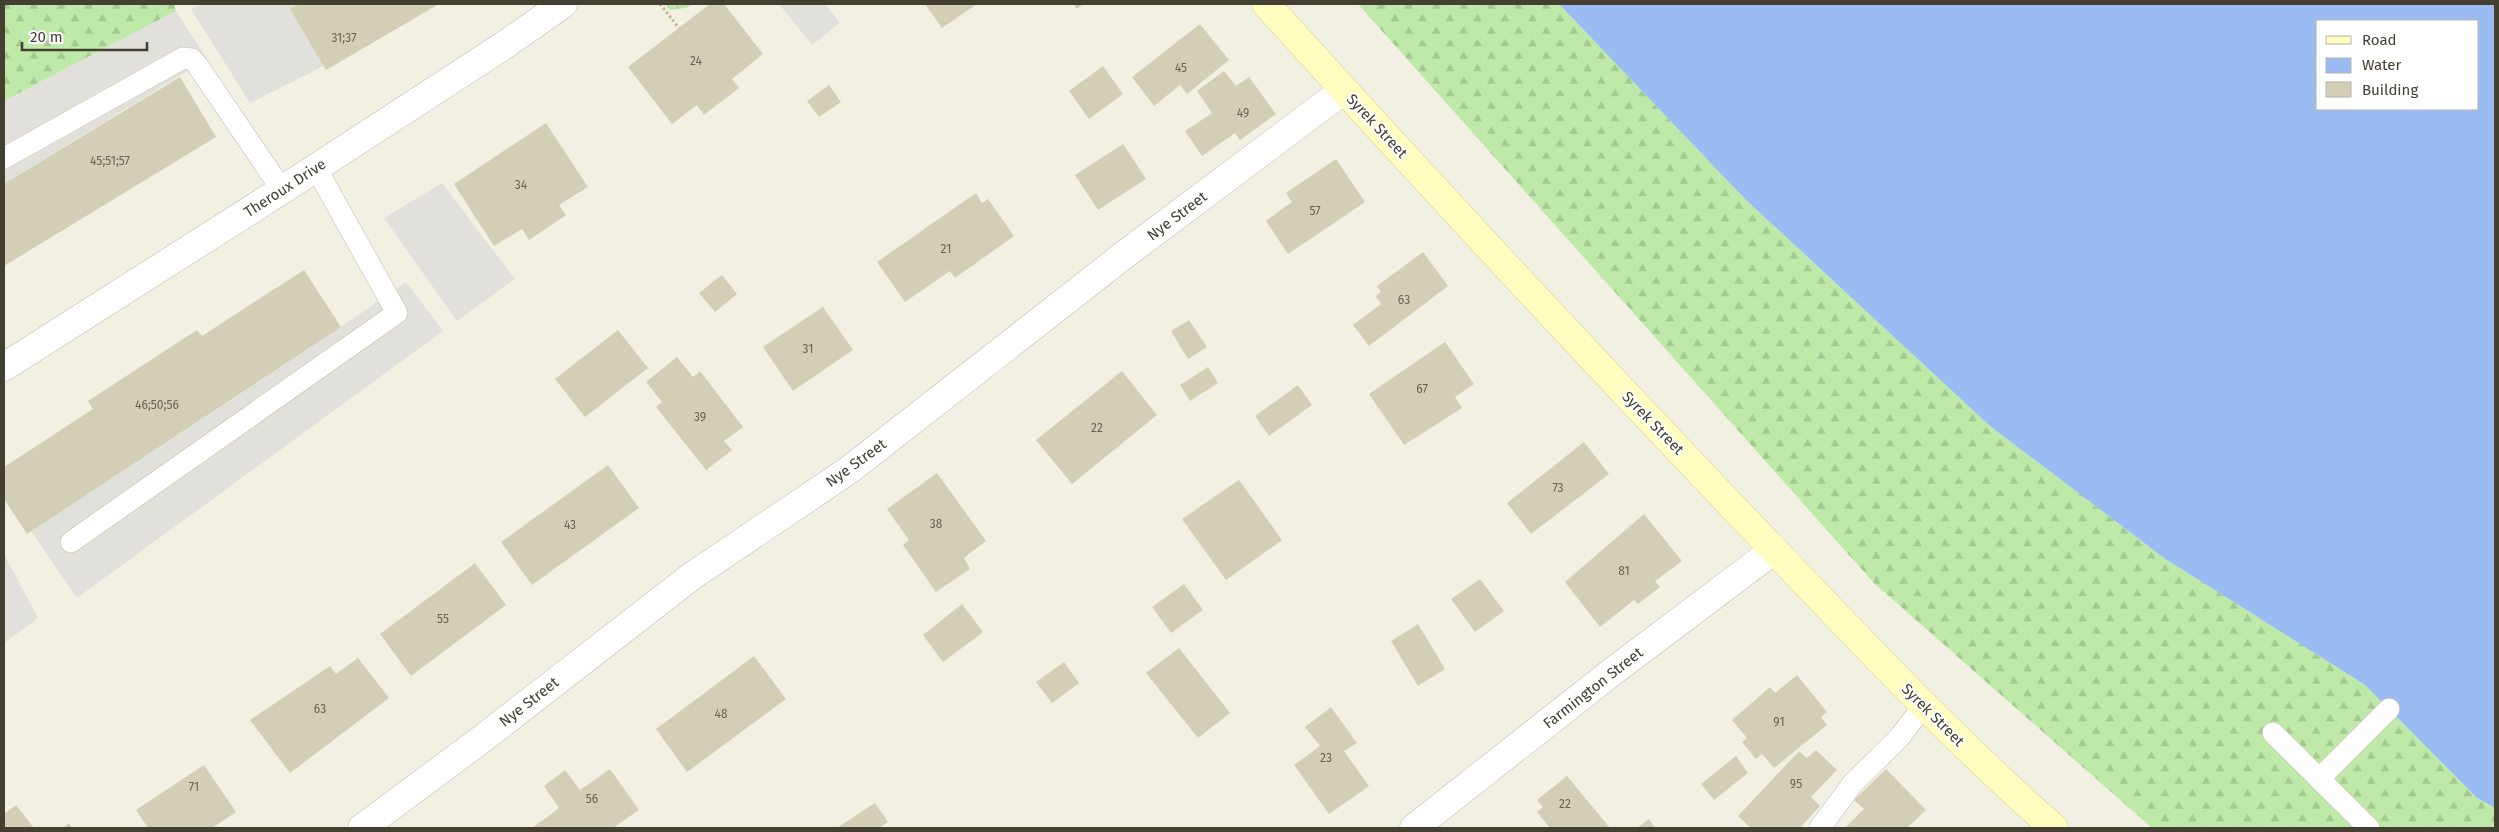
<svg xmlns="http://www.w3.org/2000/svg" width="2499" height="832" font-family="'Fira Sans',sans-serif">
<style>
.grass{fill:url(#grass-dots)}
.forest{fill:url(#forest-firs)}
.parking{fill:#e2e0db}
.water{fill:#9abcf3;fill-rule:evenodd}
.building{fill:#d3cfb7}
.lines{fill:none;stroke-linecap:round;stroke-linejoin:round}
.lane-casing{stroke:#c0bda7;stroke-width:22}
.street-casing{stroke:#c0bda7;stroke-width:29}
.secondary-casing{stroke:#d4d08f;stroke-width:29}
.path{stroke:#c0ba95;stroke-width:3;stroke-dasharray:2.5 2.5;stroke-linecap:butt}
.lane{stroke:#fff;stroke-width:21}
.street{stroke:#fff;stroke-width:28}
.secondary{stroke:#fffdbf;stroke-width:28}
.labels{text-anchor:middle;stroke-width:4;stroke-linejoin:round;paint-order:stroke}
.number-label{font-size:12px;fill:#676453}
.street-label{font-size:15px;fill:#434032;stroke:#fff}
</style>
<defs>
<pattern id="grass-dots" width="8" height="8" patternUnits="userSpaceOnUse" patternTransform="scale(1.25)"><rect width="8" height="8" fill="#bee9a8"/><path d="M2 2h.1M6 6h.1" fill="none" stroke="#a4c991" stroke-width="1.8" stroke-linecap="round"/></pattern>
<pattern id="forest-firs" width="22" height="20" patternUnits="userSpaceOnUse" patternTransform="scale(1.25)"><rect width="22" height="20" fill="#bee9a8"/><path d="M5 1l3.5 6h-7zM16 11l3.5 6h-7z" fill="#a4c991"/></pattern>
</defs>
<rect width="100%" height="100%" fill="#f2f0e2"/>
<!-- grass -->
<path class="grass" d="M665 4H694L685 8 670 10Z"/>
<!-- forest -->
<g class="forest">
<path d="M4 4H174L176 11 4 101Z"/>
<path d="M1358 4H1559L1745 199 1990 426 2164 558 2365 685 2477 798 2495 808V828H2152L1874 583Z"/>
</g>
<!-- parking -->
<g class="parking">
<path d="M202 4H300L291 9 324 66 250 103 191 9Z"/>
<path d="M779 4H825L840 23 812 45Z"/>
<path d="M176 11 207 59 4 184V101Z"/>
<path d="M442 183 515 279 457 321 384 218Z"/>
<path d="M406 282 443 331 77 598 31 531 341 327Z"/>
<path d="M4 554 38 618 4 643Z"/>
</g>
<!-- water -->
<path class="water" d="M1559 4H2495V808L2477 798 2365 685 2164 558 1990 426 1745 199ZM2318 21H2478V109H2318Z"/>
<!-- building -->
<g class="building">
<path d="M300 4H439L326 70 290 9Z"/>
<path d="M710 4H724L763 54 732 79 739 88 704 115 697 105 672 124 628 67Z"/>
<path d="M925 4H977L942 28Z"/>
<path d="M1073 4H1083L1077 9Z"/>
<path d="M1200 24 1229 60 1187 94 1180 85 1154 106 1132 77Z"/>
<path d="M1103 66 1123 94 1089 119 1069 91Z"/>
<path d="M1224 71 1236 86 1249 77 1276 114 1240 140 1235 133 1202 156 1185 131 1212 113 1197 91Z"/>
<path d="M180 77 216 137 4 266V184Z"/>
<path d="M829 85 841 102 819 117 807 101Z"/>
<path d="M546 123 588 187 559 205 566 215 529 240 522 229 494 246 454 184Z"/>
<path d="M1123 144 1146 179 1098 210 1075 175Z"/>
<path d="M1336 159 1365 202 1288 254 1266 221 1292 202 1286 193Z"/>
<path d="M976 193 982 203 988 199 1014 236 955 278 950 271 905 302 877 262Z"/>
<path d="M1423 252 1448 286 1369 346 1353 325 1381 304 1376 296 1381 292 1377 286Z"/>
<path d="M304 270 341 327 27 534 4 499V467L93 409 88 401 197 330 202 336Z"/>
<path d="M722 275 737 294 715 312 699 293Z"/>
<path d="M823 307 853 350 793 391 763 347Z"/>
<path d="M1189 320 1207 347 1188 359 1171 331Z"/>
<path d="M618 330 648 368 585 417 555 379Z"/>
<path d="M1445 342 1474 384 1455 397 1462 408 1404 445 1369 394Z"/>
<path d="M677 357 693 377 700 371 743 427 724 441 732 450 706 470 656 407 662 402 646 382Z"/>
<path d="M1208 367 1218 383 1190 401 1180 385Z"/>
<path d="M1122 371 1157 415 1072 484 1036 440Z"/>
<path d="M1298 385 1312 405 1269 436 1255 416Z"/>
<path d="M1584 442 1609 474 1531 534 1507 503Z"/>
<path d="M608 465 639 508 532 585 501 542Z"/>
<path d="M937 473 986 541 964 558 970 569 936 592 903 545 909 540 887 509Z"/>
<path d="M1239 480 1282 540 1226 580 1182 519Z"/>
<path d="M1644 514 1682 561 1655 581 1660 587 1638 604 1634 600 1600 627 1565 582Z"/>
<path d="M475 563 506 605 411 676 380 634Z"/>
<path d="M1480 579 1504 611 1475 632 1451 599Z"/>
<path d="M1184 584 1203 610 1171 633 1152 607Z"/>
<path d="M962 604 983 632 943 662 923 635Z"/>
<path d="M1418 624 1445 669 1418 686 1391 641Z"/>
<path d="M1179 648 1230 713 1198 738 1146 673Z"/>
<path d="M754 656 786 699 687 772 656 729Z"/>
<path d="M358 658 389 698 290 773 250 720 330 666 336 674Z"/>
<path d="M1064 662 1079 683 1052 703 1036 682Z"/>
<path d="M1797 675 1827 712 1821 717 1827 725 1774 768 1762 754 1756 759 1742 742 1747 738 1732 720 1770 687 1775 693Z"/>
<path d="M1331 707 1357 743 1344 751 1369 786 1329 814 1294 765 1320 746 1305 727Z"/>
<path d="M1816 750 1837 770 1811 797 1820 806 1800 828H1751L1738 816 1799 751 1807 758Z"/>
<path d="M1736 756 1748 773 1714 800 1701 784Z"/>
<path d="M204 765 236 812 212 828H148L136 810Z"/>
<path d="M610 769 639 810 613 828H532L559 808 544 786 565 770 580 790Z"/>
<path d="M1886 769 1926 810 1907 828H1845L1864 809 1854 800Z"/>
<path d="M1567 776 1610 828H1550L1537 812 1543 807 1537 800Z"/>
<path d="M875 803 888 822 879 828H837Z"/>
<path d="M16 805 34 828H4V814Z"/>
<path d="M1649 819 1655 828H1637Z"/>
<path d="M69 823 72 828H63Z"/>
</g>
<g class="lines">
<!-- lane casing -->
<g class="lane-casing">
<g id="lane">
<path d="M4 158 183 58 192 59 198 66 282 190"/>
<path d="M71 542 397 313 316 168"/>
<path d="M2273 733 2369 828"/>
<path d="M2319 779 2389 709"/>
<path d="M1820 828 1853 783 1899 738 1924 705"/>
</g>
</g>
<!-- street casing -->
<g class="street-casing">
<g id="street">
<path d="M4 367 282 190 503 46 563 4"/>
<path d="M362 828 482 739 692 576 849 470 1128 252 1344 90"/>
<path d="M1414 828 1612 672 1774 550"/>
</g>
</g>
<!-- secondary casing -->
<g class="secondary-casing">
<path id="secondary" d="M1266 4C1418 172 1573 339 1730 504 1836 614 1939 727 2054 828"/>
</g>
<!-- path -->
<path class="path" d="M660 4 679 28"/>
<!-- lane -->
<use href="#lane" class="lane"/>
<!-- street -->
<use href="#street" class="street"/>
<!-- secondary -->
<use href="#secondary" class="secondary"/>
</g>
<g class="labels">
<!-- number labels -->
<g class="number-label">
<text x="344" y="42">31;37</text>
<text x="696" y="65">24</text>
<text x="1181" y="72">45</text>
<text x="1243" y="117">49</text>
<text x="110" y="165">45;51;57</text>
<text x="521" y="189">34</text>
<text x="1315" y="215">57</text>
<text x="946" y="253">21</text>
<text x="1404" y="304">63</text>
<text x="808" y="353">31</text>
<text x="1422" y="393">67</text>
<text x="157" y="409">46;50;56</text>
<text x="700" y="421">39</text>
<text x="1097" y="432">22</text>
<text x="1558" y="492">73</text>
<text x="936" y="528">38</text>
<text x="570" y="529">43</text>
<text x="1624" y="575">81</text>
<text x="443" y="623">55</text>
<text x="320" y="713">63</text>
<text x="721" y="718">48</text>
<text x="1779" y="726">91</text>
<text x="1326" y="762">23</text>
<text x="1796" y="788">95</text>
<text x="194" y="791">71</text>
<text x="592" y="803">56</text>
<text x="1565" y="808">22</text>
</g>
<!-- street labels -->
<g class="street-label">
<text transform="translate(1377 126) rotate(47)" y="5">Syrek Street</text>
<text transform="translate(285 188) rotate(-33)" y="5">Theroux Drive</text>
<text transform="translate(1177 216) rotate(-37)" y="5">Nye Street</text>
<text transform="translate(1653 423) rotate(46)" y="5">Syrek Street</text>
<text transform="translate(856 463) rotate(-36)" y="5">Nye Street</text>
<text transform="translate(1593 688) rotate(-38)" y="5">Farmington Street</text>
<text transform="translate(529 702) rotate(-38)" y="5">Nye Street</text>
<text transform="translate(1933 715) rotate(45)" y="5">Syrek Street</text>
</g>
</g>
<!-- border -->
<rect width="2499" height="832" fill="none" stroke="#434032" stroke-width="10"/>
<!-- legend -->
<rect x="2316" y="20" width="162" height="90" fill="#ffffff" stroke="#b4b3ad"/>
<rect x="2326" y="36" width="25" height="8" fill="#fffdbf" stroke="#b4b3ad"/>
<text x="2362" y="45" font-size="15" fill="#434032">Road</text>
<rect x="2326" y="58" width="25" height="15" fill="#9abcf3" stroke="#b4b3ad"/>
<text x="2362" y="70" font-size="15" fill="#434032">Water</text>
<rect x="2326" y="82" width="25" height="15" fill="#d3cfb7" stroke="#b4b3ad"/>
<text x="2362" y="95" font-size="15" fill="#434032">Building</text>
<!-- scale -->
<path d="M22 42v8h125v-8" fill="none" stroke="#434032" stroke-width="2.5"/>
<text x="30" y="42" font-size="15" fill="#434032" stroke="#ffffff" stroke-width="4" paint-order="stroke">20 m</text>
</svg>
